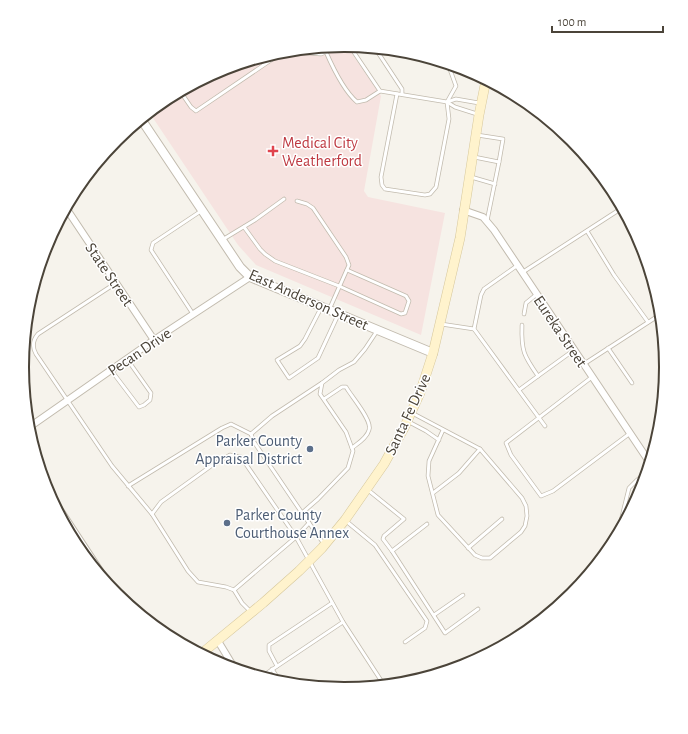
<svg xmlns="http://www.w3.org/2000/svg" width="688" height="734" font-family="'Alegreya Sans',sans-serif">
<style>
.medical{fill:#f6e3e0}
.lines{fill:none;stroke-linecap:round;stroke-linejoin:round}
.service-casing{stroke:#c2bbae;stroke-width:4.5}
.minor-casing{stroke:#c2bbae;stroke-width:8}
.tertiary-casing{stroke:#c2bbae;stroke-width:10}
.secondary-casing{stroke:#d6c79b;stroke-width:10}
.service{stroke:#fff;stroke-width:3}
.minor{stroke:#fff;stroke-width:6}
.tertiary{stroke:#fff;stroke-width:8}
.secondary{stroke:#fff3cd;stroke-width:9}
.health-dot{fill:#e0444e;stroke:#fff;stroke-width:1.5}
.service-dot{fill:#5c6f8a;stroke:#fff;stroke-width:1.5}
.labels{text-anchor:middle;stroke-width:3;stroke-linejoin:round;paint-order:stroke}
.health-label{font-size:16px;fill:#be3a42;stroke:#fff;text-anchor:start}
.street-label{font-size:16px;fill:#4b4439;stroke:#fff}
.service-label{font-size:16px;fill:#4e5e75;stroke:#fff;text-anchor:end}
.rim{fill:none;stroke:#4b4439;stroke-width:2}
</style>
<rect width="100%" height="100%" fill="#f6f3ec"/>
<!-- medical -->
<path class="medical" d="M346 45 381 96 364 191 368 197 445 213 421 335 256 265 238 245 149 112 165 99 221 69 281 51Z"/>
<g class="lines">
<!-- service casing -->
<g class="service-casing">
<g id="service">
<path d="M349 45 380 91 447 102 456 99 479 103"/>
<path d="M375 48 402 89V94"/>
<path d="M326 52C333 68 344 91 357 102L366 100 380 91"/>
<path d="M180 91 191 107 196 111 277 56 292 52 321 54 342 45"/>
<path d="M397 94 381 177 382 185 385 189 425 195 430 194 436 187 449 119 447 102 456 86 448 64"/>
<path d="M447 102 455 107 477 114"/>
<path d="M474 157 499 162 503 139 477 135"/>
<path d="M471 177 495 184"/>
<path d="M297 201 307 204 313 208 346 257 349 265 329 310"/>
<path d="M487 221 499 162"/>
<path d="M244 227 260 249 265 254 275 261 339 286 401 314 405 313 409 301 406 296 347 270"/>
<path d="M587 231 614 275 648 322"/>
<path d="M222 240 255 220 284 199"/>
<path d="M518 265 484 289 481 295 474 329 545 426"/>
<path d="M523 272 622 208"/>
<path d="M116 283 38 334C32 341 32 347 36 354L112 466 152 514"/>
<path d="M321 308 305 339 300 346 277 360 289 378 318 358 338 315"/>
<path d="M193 314 151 250 153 243 201 211"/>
<path d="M524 314 526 303 537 294"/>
<path d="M656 316 662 325"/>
<path d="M441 324 474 329"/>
<path d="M608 348 632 383"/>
<path d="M584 364 661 314"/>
<path d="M111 370 139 407 144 405 150 400 151 393 127 359"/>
<path d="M538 376 574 350"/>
<path d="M592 377 506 443 511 455 541 496 553 491 629 434"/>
<path d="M519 390 538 376C524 356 521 351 522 325"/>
<path d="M324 399 342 387H346C351 396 373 421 369 430 367 438 358 443 352 448"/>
<path d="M412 413 480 449 522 498 526 506 527 516 525 526 521 532 490 558H482L475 555 438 515 428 476 429 461 443 430"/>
<path d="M409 422 426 431 439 440"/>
<path d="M128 486 222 428 231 424 251 434"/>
<path d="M368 490 404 519 384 536 383 539 392 551 445 633 478 609"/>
<path d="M433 493 459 473 480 449"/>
<path d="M302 513 254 442 251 434 272 416 322 383"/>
<path d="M346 521 375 545 427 621 425 628 405 642"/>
<path d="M617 537 629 488 636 481 647 472"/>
<path d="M324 544 302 513 318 499 348 468 353 451 346 432 320 394 322 383 339 370 354 362 365 349 377 331"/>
<path d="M468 548 502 519"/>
<path d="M392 551 427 524"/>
<path d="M234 590 296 537 309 523"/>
<path d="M251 612 242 603 234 590 226 587 198 582 188 571 152 514 161 502 211 466 230 455 241 457 296 537 343 622 384 685"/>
<path d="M434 615 463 595"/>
<path d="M277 666 269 651V645L332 603"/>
<path d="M272 669 281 683"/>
<path d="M261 677 343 622"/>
</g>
</g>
<!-- minor casing -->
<g class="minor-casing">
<g id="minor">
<path d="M66 208 154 340"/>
<path d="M463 210 483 217 494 230 650 463"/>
<path d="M28 428 154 340 250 277"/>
<path d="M45 487 110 586"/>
<path d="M218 641 235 669"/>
</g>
</g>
<!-- tertiary casing -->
<g class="tertiary-casing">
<path id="tertiary" d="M141 119 240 267 250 277 433 353"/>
</g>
<!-- secondary casing -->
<g class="secondary-casing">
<path id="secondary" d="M201 654 263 603 299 571 322 548 345 520 384 464 404 428 420 393 433 353 460 238 479 115 486 80"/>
</g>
<!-- service -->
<use href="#service" class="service"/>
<!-- minor -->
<use href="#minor" class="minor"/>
<!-- tertiary -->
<use href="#tertiary" class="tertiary"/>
<!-- secondary -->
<use href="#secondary" class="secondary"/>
</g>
<!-- markers -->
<path class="health-dot" d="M271 145h4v4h4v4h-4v4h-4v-4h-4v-4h4z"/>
<g class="service-dot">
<circle cx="310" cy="449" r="4"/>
<circle cx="227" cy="523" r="4"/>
</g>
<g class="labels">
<!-- health labels -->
<g class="health-label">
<text x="282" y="148">Medical City<tspan x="282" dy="18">Weatherford</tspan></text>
</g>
<!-- street labels -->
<g class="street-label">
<text transform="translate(110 274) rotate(56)" y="6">State Street</text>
<text transform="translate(309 299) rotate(24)" y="6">East Anderson Street</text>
<text transform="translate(561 331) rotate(56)" y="6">Eureka Street</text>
<text transform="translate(139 351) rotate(-34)" y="6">Pecan Drive</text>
<text transform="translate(407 414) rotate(-65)" y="6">Santa Fe Drive</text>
</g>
<!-- service labels -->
<g class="service-label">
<text x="302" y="446">Parker County<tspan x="302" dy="18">Appraisal District</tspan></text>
<text x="235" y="520" text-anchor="start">Parker County<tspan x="235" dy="18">Courthouse Annex</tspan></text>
</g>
</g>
<!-- crop -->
<path d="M0 0H688V734H0ZM29 367a315 315 0 1 1 630 0a315 315 0 1 1-630 0Z" fill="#fff" fill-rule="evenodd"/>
<path class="rim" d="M29 367a315 315 0 1 1 630 0a315 315 0 1 1-630 0Z"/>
<!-- scale -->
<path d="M552 26v6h111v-6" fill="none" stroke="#4b4439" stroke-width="2"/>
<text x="558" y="26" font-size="12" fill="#4b4439" stroke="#ffffff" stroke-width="3" paint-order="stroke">100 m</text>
</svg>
